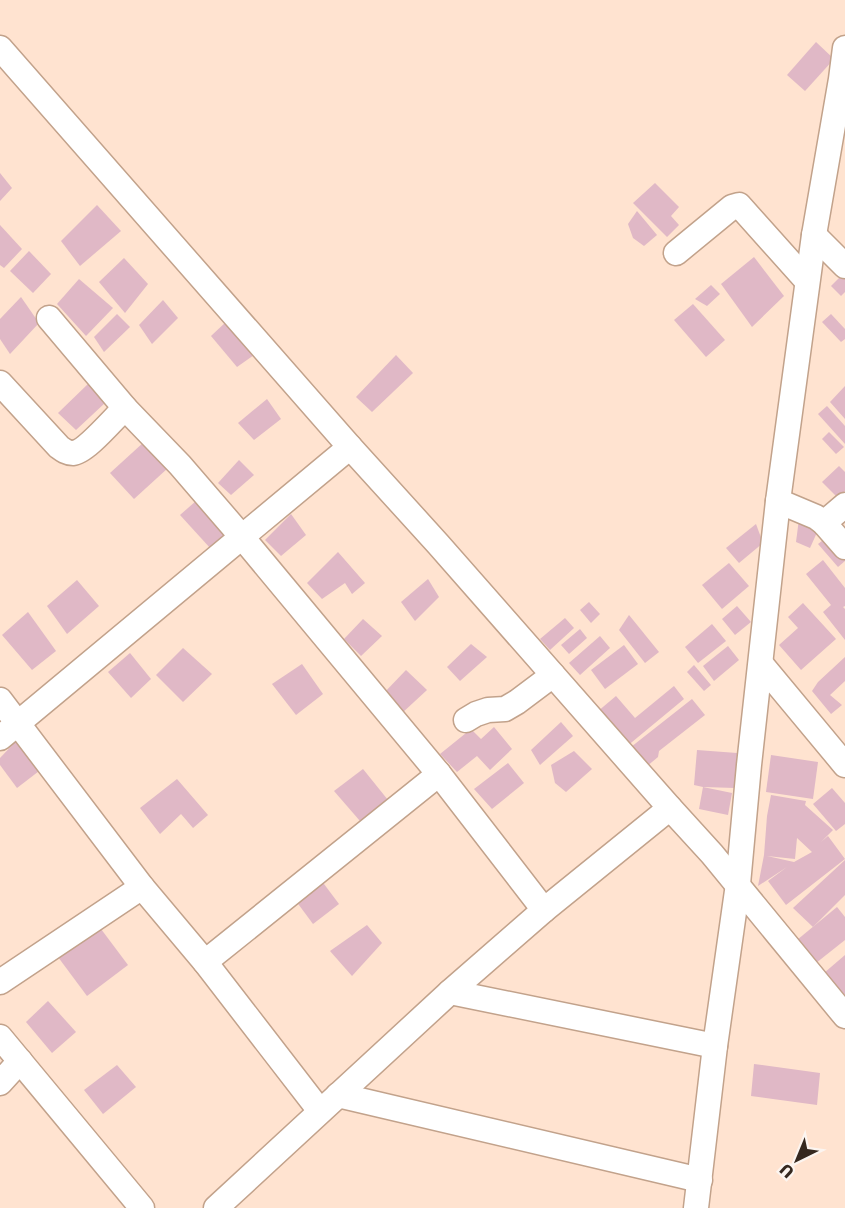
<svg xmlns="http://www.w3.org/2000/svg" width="845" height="1208" font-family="'DejaVu Sans',sans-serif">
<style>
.building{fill:#e0b8c6;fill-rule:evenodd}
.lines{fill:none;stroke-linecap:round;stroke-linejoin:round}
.minor-casing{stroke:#c2a28b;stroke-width:27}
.minor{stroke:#fff;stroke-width:24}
</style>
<rect width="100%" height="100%" fill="#ffe3d0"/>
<!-- building -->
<g class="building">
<path d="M816 42 834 59 805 91 787 75Z"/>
<path d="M0 173 12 188 0 201Z"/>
<path d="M655 183 679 207 671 216 679 225 667 237 633 203Z"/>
<path d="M97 205 121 231 80 266 61 241Z"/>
<path d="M637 211 657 235 644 246 633 238 628 224Z"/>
<path d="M0 225 22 249 4 268 0 265Z"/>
<path d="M29 251 51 274 33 293 10 271Z"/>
<path d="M754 257 784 296 752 327 721 284Z"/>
<path d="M124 258 148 284 125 313 99 282Z"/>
<path d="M842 275 845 278V292L841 296 831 286Z"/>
<path d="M79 279 113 308 86 336 57 304Z"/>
<path d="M711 285 720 294 707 306 695 299Z"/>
<path d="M21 297 39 323 10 354 0 339V319Z"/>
<path d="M163 300 178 318 152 344 139 325Z"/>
<path d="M693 304 725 340 706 357 674 320Z"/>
<path d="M117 314 130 327 104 352 94 337Z"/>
<path d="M831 314 845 329V339L841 342 822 322Z"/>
<path d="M227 321 254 355 237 367 211 336Z"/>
<path d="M396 355 413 373 372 412 356 397Z"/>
<path d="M89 383 106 402 76 430 58 413Z"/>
<path d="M845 386V419L830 402Z"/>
<path d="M267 399 281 419 254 440 238 423Z"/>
<path d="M827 406 845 426V444L818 414Z"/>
<path d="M829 432 844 447 836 454 822 439Z"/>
<path d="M144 442 168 468 134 499 110 473Z"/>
<path d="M239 460 254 475 231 495 218 483Z"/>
<path d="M839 466 845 472V491L838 498 822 482Z"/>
<path d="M196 501 228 537 211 549 180 515Z"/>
<path d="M291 514 306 535 281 556 265 540Z"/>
<path d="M799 519 819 528 810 548 796 542Z"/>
<path d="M756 524 763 543 739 563 726 548Z"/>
<path d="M827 537 845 558V561L838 567 818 544Z"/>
<path d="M338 552 365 583 352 594 345 583 322 599 307 583Z"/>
<path d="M823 560 845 588V606L843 607 845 609V640L823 612 831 605 806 574Z"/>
<path d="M729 563 749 586 722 609 702 585Z"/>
<path d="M428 579 439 597 415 621 401 602Z"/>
<path d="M77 580 99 606 67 634 47 606Z"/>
<path d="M589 602 600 614 591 623 580 610Z"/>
<path d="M803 603 836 639 801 670 779 645 798 628 788 617Z"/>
<path d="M737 606 751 622 735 635 722 619Z"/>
<path d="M28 612 56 651 32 670 2 635Z"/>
<path d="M629 615 659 652 645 663 619 630Z"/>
<path d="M565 618 574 628 550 650 540 639Z"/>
<path d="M363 619 382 636 361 656 344 639Z"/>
<path d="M712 624 726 641 698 663 685 647Z"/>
<path d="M580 629 587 638 569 654 561 645Z"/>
<path d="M600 636 610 648 580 675 569 663Z"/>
<path d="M471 644 487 657 460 681 447 667Z"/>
<path d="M624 645 638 664 605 689 591 670Z"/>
<path d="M728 646 739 660 714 681 703 666Z"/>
<path d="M183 648 212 674 183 702 156 675Z"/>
<path d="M130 653 151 679 131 698 108 672Z"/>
<path d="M845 657V681L830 695 842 705 831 714 812 691 818 682Z"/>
<path d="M302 664 323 694 296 715 272 684Z"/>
<path d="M694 665 711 685 704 691 687 672Z"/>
<path d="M406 670 427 690 401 714 383 694Z"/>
<path d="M674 686 684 699 626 747 597 712 616 696 635 718Z"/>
<path d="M692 699 705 715 659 751 658 757 646 767 631 747Z"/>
<path d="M561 722 573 736 540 765 531 750Z"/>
<path d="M494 727 512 749 490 770 477 756 457 772 440 754 471 729 481 739Z"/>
<path d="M20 737 43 768 17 788 0 765V758Z"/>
<path d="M697 750 737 753 735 788 703 787 694 785Z"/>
<path d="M574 751 592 769 566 792 555 783 551 765Z"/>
<path d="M771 755 818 762 813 799 766 792Z"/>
<path d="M508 763 524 783 492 809 474 789Z"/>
<path d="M363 769 388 800 360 821 334 791Z"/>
<path d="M177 779 208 815 193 828 181 814 160 834 140 808Z"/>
<path d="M703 787 732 793 728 815 699 809Z"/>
<path d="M832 788 845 803V824L836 831 813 804Z"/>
<path d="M771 795 806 801 805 805 833 830 821 842 828 836 845 859 786 905 768 881 787 867 758 886 764 855 767 816ZM797 838 812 852 794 862 767 856 795 859Z"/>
<path d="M845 860V895L813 927 793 908Z"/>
<path d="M321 880 339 904 313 924 296 901Z"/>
<path d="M837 907 845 917V940L816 963 797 940Z"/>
<path d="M98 925 128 965 87 996 58 957Z"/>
<path d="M367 925 382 943 352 976 330 951Z"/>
<path d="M845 955V994L844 995 824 973Z"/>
<path d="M48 1001 76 1032 52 1053 26 1022Z"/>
<path d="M754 1064 820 1073 817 1105 751 1096Z"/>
<path d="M117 1065 136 1087 103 1114 84 1090Z"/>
</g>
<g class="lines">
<!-- minor casing -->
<g class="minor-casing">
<g id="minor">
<path d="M0 48 350 447 438 544 670 808 712 854 845 1016"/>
<path d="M814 235 845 266"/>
<path d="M676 253 732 207 739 205 807 281"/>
<path d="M49 318 125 408"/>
<path d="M0 383 59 447C63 450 67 453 73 453 86 452 114 418 125 408L180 465 242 537 439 774 544 910"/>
<path d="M778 501 816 517 824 523 845 547"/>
<path d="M824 523 845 505"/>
<path d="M761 664 845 765"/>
<path d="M0 700 142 887 205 962 320 1111"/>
<path d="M466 720 476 714 488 710 505 709 517 702 553 675"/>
<path d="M0 738 350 447"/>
<path d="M205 962 439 774"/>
<path d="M0 982 142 887"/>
<path d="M450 992 715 1046"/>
<path d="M0 1037 142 1208"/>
<path d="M0 1083 20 1061"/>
<path d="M338 1095 700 1180"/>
<path d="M216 1208 450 992 544 910 670 808"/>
<path d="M696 1208 715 1046 738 884 749 765 778 501 814 235 841 79 845 48"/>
</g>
</g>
<!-- minor -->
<use href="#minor" class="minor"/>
</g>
<!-- north arrow -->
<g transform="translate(797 1160) rotate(223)" stroke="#fcf5f0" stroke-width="4.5" paint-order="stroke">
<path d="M0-4.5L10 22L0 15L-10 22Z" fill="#35281f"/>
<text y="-9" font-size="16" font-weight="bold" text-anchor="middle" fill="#35281f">U</text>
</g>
</svg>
